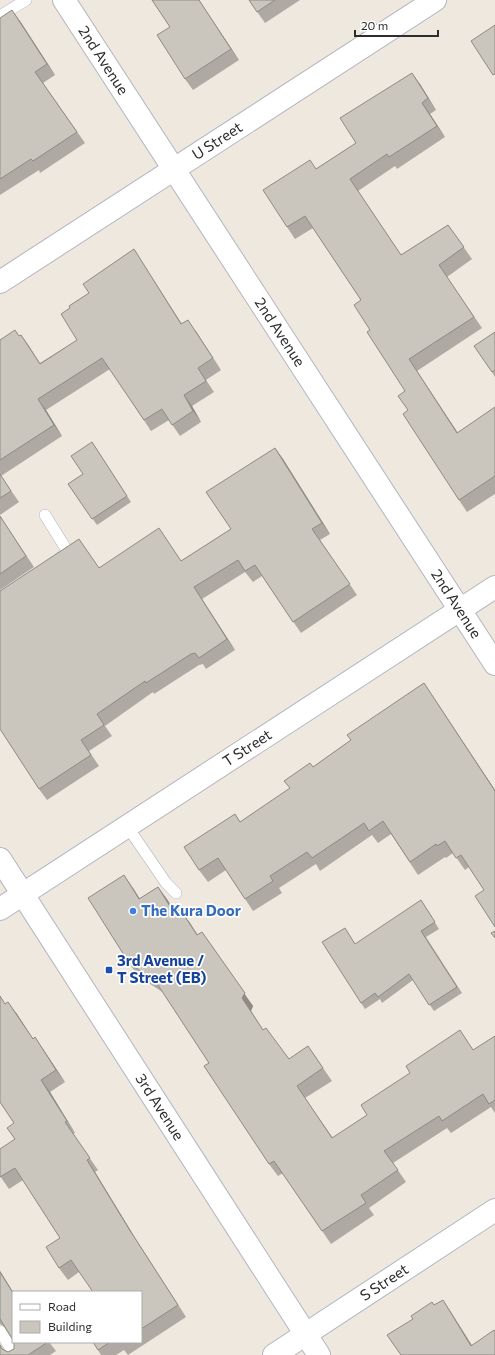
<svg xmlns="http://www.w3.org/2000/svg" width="495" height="1355" font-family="Commissioner,sans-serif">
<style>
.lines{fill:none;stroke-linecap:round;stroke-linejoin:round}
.lane-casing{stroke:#b3b5c0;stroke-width:12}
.street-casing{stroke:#b3b5c0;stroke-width:24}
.secondary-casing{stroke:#b3b5c0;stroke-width:24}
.lane{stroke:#fff;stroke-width:11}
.street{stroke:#fff;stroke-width:22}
.secondary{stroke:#fff;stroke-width:22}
.wall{fill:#aeaaa3}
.shaded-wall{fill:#8d8b84}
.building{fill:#cac6bd;stroke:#8d8b84}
.shop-dot{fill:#3f7fe0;stroke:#fff;stroke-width:1.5}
.transit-dot{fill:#1a4fb4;stroke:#fff;stroke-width:1.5}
.labels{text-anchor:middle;stroke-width:3.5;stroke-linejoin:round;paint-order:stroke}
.street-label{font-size:15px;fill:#2d2d2d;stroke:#fff}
.shop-label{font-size:15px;font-weight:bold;fill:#366cbe;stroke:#fff;text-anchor:start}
.transit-label{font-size:15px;font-weight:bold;fill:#164399;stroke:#fff;text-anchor:start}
</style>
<rect width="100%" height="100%" fill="#eee8df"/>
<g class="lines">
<!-- lane casing -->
<g class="lane-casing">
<g id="lane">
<path d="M0 16 26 0"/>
<path d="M45 515 68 552 60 558"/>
<path d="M127 826 166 883 176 893"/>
<path d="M0 1331 15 1355"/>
</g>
</g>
<!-- street casing -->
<g class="street-casing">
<g id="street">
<path id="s1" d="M0 282 435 0"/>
<path id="s2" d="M0 909 495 587"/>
<path id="s3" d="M274 1355 495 1210"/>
</g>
</g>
<!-- secondary casing -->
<g class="secondary-casing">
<g id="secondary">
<path id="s4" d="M64 0 495 664"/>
<path id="s5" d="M0 859 319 1355"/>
</g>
</g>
<!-- lane -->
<use href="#lane" class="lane"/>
<!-- street -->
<use href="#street" class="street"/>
<!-- secondary -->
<use href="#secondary" class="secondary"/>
</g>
<!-- wall -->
<g class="wall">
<path d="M152 0H199L239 60 193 90 185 79 170 27Z"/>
<path d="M249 0H300L265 23Z"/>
<path d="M0 18 20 21 55 75 43 83 85 143 40 173 39 170 0 195Z"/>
<path d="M420 84 436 110 430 114 445 137 397 169 395 166 358 191 401 255 448 225 472 259 447 277 482 328 417 371 458 433 495 407V494L467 512 459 500 408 410 405 391 370 330 361 300 313 228 295 239 287 227 316 169 356 143Z"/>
<path d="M134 249 182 324 196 331 221 370 206 380 214 392 192 406 201 422 180 436 169 420 151 431 110 369 46 410 62 436 1 476 19 502 0 515V340L19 336 21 335 40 363 77 340 70 308 89 293Z"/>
<path d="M495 332V377L492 372Z"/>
<path d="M92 442 131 502 97 525 68 484 83 474Z"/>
<path d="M275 448 283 459 330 534 320 540 357 595 301 633 262 576 253 582 245 572 202 599 235 650 206 669 203 664 199 665 154 694 153 692 105 726 112 736 89 751 99 766 47 800 39 789 99 567 181 561 231 529Z"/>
<path d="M0 516 34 567 0 590Z"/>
<path d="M424 683 495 790V927L484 890 469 867 465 870 453 853 446 858 445 857 418 875 391 834 378 843 372 835 320 871 316 864 279 888 282 893 253 911 226 870 208 882 199 870 235 814 240 822 290 789 313 767 351 740Z"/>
<path d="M158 887 175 912 189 921 198 935 253 1006 251 1011 263 1030 289 1059 308 1046 332 1081 305 1098 333 1138 473 1050 495 1036V1113L491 1107 451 1133 447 1128 393 1163 406 1182 369 1208 374 1215 331 1244 283 1173 278 1176 269 1164 209 1063 164 993 138 976 129 963 133 888 140 899Z"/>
<path d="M421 900 439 929 426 937 462 993 434 1011 413 980 382 1003 380 999 365 1009 361 1003Z"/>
<path d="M0 996 5 1004 17 1014 33 1039 35 1037 65 1082 50 1092 75 1133 73 1134 98 1170 95 1172 137 1241 186 1317 128 1355 124 1350 116 1355H101L93 1342H141V1292L79 1272 68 1280 59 1268 60 1238 23 1180 9 1189 0 1176 15 1139 14 1123 0 1102Z"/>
<path d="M0 1271 13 1292 5 1327 0 1324Z"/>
<path d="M14 1342H49L56 1351 50 1355H0V1344L3 1349 8 1352 14 1349Z"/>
</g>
<!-- shaded-wall -->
<g class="shaded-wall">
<path d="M199 0 239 60 231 49Z"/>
<path d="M12 10 20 21 55 75 47 64Z"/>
<path d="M412 73 420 84 436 110 428 98Z"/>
<path d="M422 103 430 114 445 137 437 126Z"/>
<path d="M21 335 29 346 47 375 40 364Z"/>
<path d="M409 359 417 371 465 444 457 433Z"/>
<path d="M184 395 192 406 201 422 193 411Z"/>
<path d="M38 399 46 410 62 436 54 425Z"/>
<path d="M275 448 283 459 330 534 322 523Z"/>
<path d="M194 587 202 599 235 650 227 639Z"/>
<path d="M424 683 495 790V791Z"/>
<path d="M124 875 133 888 148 912 139 899Z"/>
<path d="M158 887 167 899 183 925 174 913Z"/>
<path d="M202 932 253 1006 251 1011 272 1042 242 998Z"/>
<path d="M8 1002 17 1014 41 1051 33 1039Z"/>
<path d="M35 1037 65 1082 56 1070Z"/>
<path d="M41 1080 50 1092 75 1133 67 1121Z"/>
<path d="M87 1160 95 1172 137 1241 186 1317 129 1229Z"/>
<path d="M0 1271 13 1292V1293L0 1272Z"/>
<path d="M443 1300 451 1312 478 1355 471 1346Z"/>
</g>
<!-- building -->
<g class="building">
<path d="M152 0H199L231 49 185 79 157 35 170 27Z"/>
<path d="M249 0H275L257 12Z"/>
<path d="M12 10 47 64 35 72 77 132 33 161 31 159 0 179V18Z"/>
<path d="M495 25V74L493 75 471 41Z"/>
<path d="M412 73 428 98 422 103 437 126 389 157 387 154 350 179 401 255 448 225 464 247 439 265 474 317 409 359 457 433 495 407V476L459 500 403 414 408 410 398 396 405 391 367 332 370 330 354 305 361 300 305 216 287 227 263 190 310 160 316 169 356 143 340 118Z"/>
<path d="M134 249 181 324 188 320 213 358 198 368 206 381 184 395 193 411 172 425 162 409 144 420 102 358 38 399 54 425 0 460V340L15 330 19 336 21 335 40 364 77 340 61 314 70 308 69 306 89 293 83 284Z"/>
<path d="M495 332V370L492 372 474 346Z"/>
<path d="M92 442 127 496 92 519 68 484 83 474 71 456Z"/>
<path d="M275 448 322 523 312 529 350 584 293 622 255 565 245 571 238 560 194 587 227 639 199 658 195 653 191 654 146 683 145 681 97 714 104 725 81 740 91 755 39 789 0 729V591L79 539 99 568 159 528 181 561 231 529 206 492Z"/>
<path d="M0 474 11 491 0 498Z"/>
<path d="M0 516 26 556 0 574Z"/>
<path d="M424 683 495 791V927L475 896 484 890 461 855 456 858 445 841 437 846 436 844 410 862 383 821 369 831 364 823 312 858 307 852 270 876 273 881 245 899 218 858 199 870 184 847 235 814 240 822 290 788 284 781 310 763 313 767 351 740 347 735Z"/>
<path d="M124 875 139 899 158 887 174 913 180 909 197 935 202 932 245 993 242 998 263 1030 266 1028 289 1059 308 1046 323 1068 297 1086 332 1138 367 1115 361 1105 410 1073 406 1066 460 1030 473 1050 495 1036V1100L489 1104 483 1094 442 1121 439 1116 384 1151 398 1170 361 1195 366 1203 322 1231 274 1161 269 1164 204 1066 209 1063 156 982 129 963 88 898Z"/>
<path d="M421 900 435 922 421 931 457 987 429 1005 409 974 378 997 375 993 361 1003 322 942 345 928 355 944Z"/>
<path d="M495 931V938L491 933Z"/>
<path d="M0 996 5 1004 8 1002 33 1039 35 1037 56 1070 41 1080 67 1121 65 1122 90 1158 87 1160 129 1229 178 1305 141 1329V1292H93L71 1260 59 1268 46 1247 60 1238 15 1168 0 1177V1149L15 1139 7 1128 14 1123 0 1102Z"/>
<path d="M0 1272 13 1293V1340L0 1319Z"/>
<path d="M443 1300 471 1346 494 1330 495 1332V1355H401L387 1335 413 1319 411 1316 432 1302 434 1305Z"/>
<path d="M14 1342H48L28 1355H0V1345L2 1349 8 1352 14 1349Z"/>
<path d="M93 1342H110L98 1350Z"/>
</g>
<!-- markers -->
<circle class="shop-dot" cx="133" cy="911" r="4"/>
<rect class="transit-dot" x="105" y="966" width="8" height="8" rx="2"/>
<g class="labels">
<!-- street labels -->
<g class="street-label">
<text dy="5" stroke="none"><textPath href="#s4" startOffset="72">2nd Avenue</textPath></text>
<text dy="5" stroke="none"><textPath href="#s1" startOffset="259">U Street</textPath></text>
<text dy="5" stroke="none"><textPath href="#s4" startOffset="396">2nd Avenue</textPath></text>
<text dy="5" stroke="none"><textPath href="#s4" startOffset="720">2nd Avenue</textPath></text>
<text dy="5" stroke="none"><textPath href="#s2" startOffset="295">T Street</textPath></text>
<text dy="5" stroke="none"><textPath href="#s5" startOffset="295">3rd Avenue</textPath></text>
<text dy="5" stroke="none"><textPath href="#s3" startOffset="132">S Street</textPath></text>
</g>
<!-- shop labels -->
<g class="shop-label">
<text x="141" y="916">The Kura Door</text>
</g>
<!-- transit labels -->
<g class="transit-label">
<text x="117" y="966">3rd Avenue /<tspan x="117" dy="17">T Street (EB)</tspan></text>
</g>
</g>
<!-- legend -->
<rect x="12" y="1291" width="130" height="52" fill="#ffffff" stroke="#ababab"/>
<rect x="20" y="1304" width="20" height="6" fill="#ffffff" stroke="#ababab"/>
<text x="48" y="1311" font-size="12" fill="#2d2d2d">Road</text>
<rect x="20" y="1321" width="20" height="12" fill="#cac6bd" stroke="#ababab"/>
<text x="48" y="1331" font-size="12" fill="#2d2d2d">Building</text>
<!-- scale -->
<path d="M355 30v6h83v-6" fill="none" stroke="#2d2d2d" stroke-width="2"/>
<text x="361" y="30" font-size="12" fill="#2d2d2d" stroke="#ffffff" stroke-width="3" paint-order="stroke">20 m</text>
</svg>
